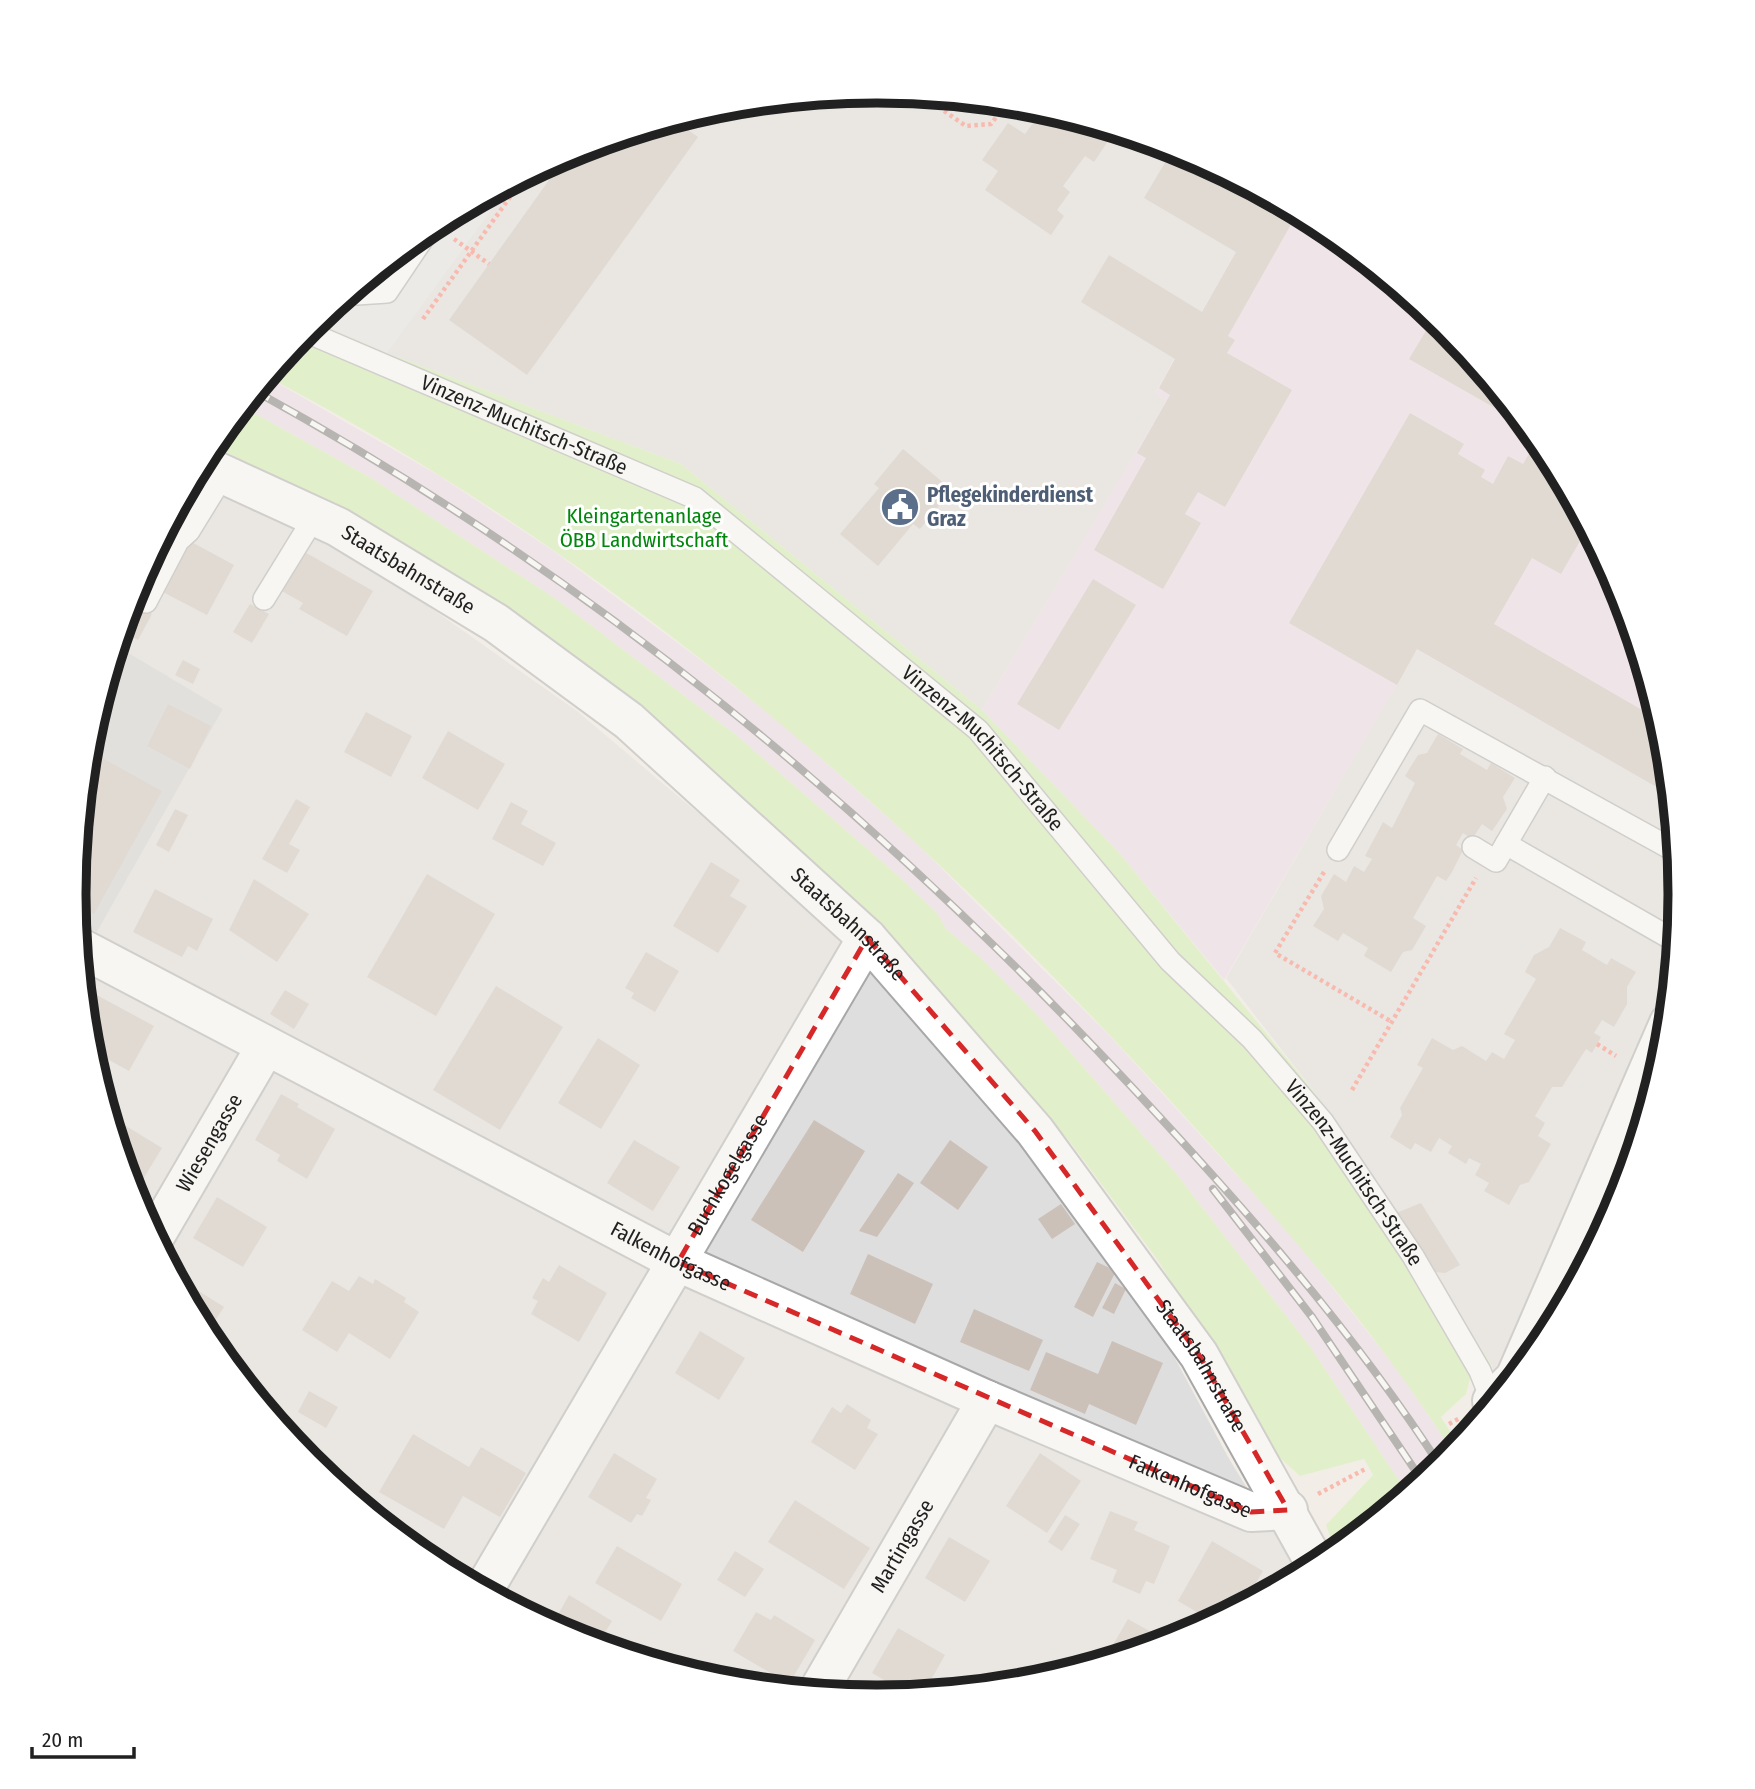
<svg xmlns="http://www.w3.org/2000/svg" width="1755" height="1789" font-family="'Fira Sans Condensed',sans-serif">
<style>
.residential{fill:#dfdede}
.industrial{fill:#ecd8e8}
.religious{fill:#cfcfcf}
.grass{fill:#ccf1a8}
.parking{fill:#e5e5e5}
.building{fill:#cbc1b9}
.lines{fill:none;stroke-linecap:round;stroke-linejoin:round}
.service-casing{stroke:#a8a8a8;stroke-width:24}
.minor-casing{stroke:#a8a8a8;stroke-width:42}
.path{stroke:#ff7a6b;stroke-width:4.5;stroke-dasharray:3.5 3.5;stroke-linecap:butt}
.service{stroke:#fff;stroke-width:21}
.minor{stroke:#fff;stroke-width:38}
.rail-casing{stroke:#6f6f6f;stroke-width:8}
.rail{stroke:#fff;stroke-width:5;stroke-dasharray:16;stroke-linecap:butt}
.marked{fill:none;stroke:#d62828;stroke-width:5;stroke-dasharray:14 9;stroke-linejoin:round}
.labels{text-anchor:middle;stroke-width:6;stroke-linejoin:round;paint-order:stroke}
.street-label{font-size:21px;fill:#212121;stroke:#fff}
.service-label{font-size:21px;font-weight:bold;fill:#4e5e75;stroke:#fff;text-anchor:start}
.park-label{font-size:21px;fill:#01880c;stroke:#fff}
.rim{fill:none;stroke:#212121;stroke-width:9}
</style>
<rect width="100%" height="100%" fill="#f2eee7"/>
<!-- residential -->
<g class="residential">
<path d="M878 91 1035 106 1186 152 1268 196 1155 393 1167 401 982 710 681 464 387 353 314 322 431 226 570 152 721 106Z"/>
<path d="M193 478 280 517 401 587 577 711 711 824 884 982 968 1071 1156 1323 1228 1457 1289 1557 1297 1577 1185 1637 1034 1683 877 1698 720 1683 569 1637 431 1563 309 1463 209 1341 135 1202 89 1051 76 921 97 932 223 709 117 646 135 586Z"/>
<path d="M1417 649 1672 796 1681 895 1666 1052 1503 1393 1491 1364 1319 1098 1226 978Z"/>
</g>
<!-- industrial -->
<g class="industrial">
<path d="M1268 196 1325 226 1446 326 1546 448 1620 587 1666 738 1672 796 1417 650 1224 980 1121 855 982 710 1166 401 1155 393Z"/>
<path d="M267 377 438 475 555 552 706 664 788 729 913 840 1110 1036 1288 1231 1403 1377 1454 1454 1446 1463 1408 1494 1311 1348 1175 1172 1043 1021 982 959 946 929 937 913 895 873 736 735 556 599 371 478 243 407Z"/>
</g>
<!-- religious -->
<path class="religious" d="M117 646 223 709 97 932 76 921 74 894 89 737Z"/>
<!-- grass -->
<g class="grass">
<path d="M315 322 387 353 681 464 982 710 1121 855 1319 1098 1491 1364 1471 1375 1466 1394 1441 1417 1453 1436 1473 1430 1454 1454C1374 1328 1277 1218 1177 1108 918 822 621 564 279 383Z"/>
<path d="M243 407 371 478 556 599 736 735 895 873 937 913 946 929 982 959 1043 1021 1175 1172 1311 1348 1408 1494 1336 1553 1326 1525 1373 1475 1364 1459 1300 1476 1280 1458 1157 1259 1070 1142 930 986 800 850 506 607 212 444Z"/>
<path d="M1644 1125 1620 1203 1553 1328Z"/>
</g>
<!-- parking -->
<path class="parking" d="M510 184 387 353 332 329 317 319 431 226Z"/>
<!-- building -->
<g class="building">
<path d="M956 98 985 101 977 112Z"/>
<path d="M1001 103 1035 106 1026 120Z"/>
<path d="M1043 109 1105 127 1100 136 1108 141 1094 162 1085 156 1063 186 1070 192 1057 210 1064 216 1051 235 985 190 998 171 982 160 1008 123 1025 134Z"/>
<path d="M674 120 698 137 527 375 449 320 569 152Z"/>
<path d="M1173 149 1264 203 1268 196 1298 212 1228 336 1235 340 1227 353 1292 390 1225 507 1198 492 1185 514 1201 523 1163 589 1094 550 1146 458 1137 453 1170 395 1159 388 1175 359 1081 302 1109 255 1202 312 1236 252 1144 198Z"/>
<path d="M1430 324 1457 340 1530 428 1409 359Z"/>
<path d="M1410 413 1464 444 1458 454 1485 470 1481 477 1493 484 1508 456 1523 464 1529 454 1558 471 1588 527 1561 574 1532 558 1494 624 1661 721 1666 738 1672 796 1417 649 1397 685 1289 623Z"/>
<path d="M903 449 952 490 920 529 913 524 878 566 840 534 879 488 874 484Z"/>
<path d="M186 539 234 565 207 615 159 590Z"/>
<path d="M303 551 373 591 347 636 299 609 303 603 280 590Z"/>
<path d="M1093 579 1136 605 1059 730 1017 704Z"/>
<path d="M135 604 152 614 138 640 121 631Z"/>
<path d="M250 604 269 614 252 643 233 632Z"/>
<path d="M183 660 200 669 193 684 175 675Z"/>
<path d="M168 704 211 726 190 769 147 746Z"/>
<path d="M366 712 412 736 391 777 344 752Z"/>
<path d="M448 731 505 764 478 810 422 778Z"/>
<path d="M1438 734 1463 749 1460 754 1487 770 1491 763 1515 778 1503 797 1507 809 1492 831 1482 824 1472 839 1463 833 1456 845 1463 850 1452 872 1446 881 1437 876 1413 918 1426 926 1412 950 1403 952 1391 972 1364 956 1368 948 1343 933 1338 941 1313 926 1324 909 1321 896 1334 874 1346 882 1354 866 1364 872 1372 859 1365 856 1383 822 1392 828 1415 783 1405 776 1418 755 1427 753Z"/>
<path d="M88 750 162 791 94 914 74 903V895Z"/>
<path d="M296 799 310 807 289 844 300 850 287 873 262 859Z"/>
<path d="M511 802 528 811 521 824 556 843 543 866 492 839Z"/>
<path d="M175 809 188 815 169 852 156 845Z"/>
<path d="M711 862 740 880 730 896 747 906 718 953 673 926Z"/>
<path d="M427 874 495 914 436 1016 367 977Z"/>
<path d="M254 879 309 914 277 962 229 930Z"/>
<path d="M155 889 213 919 197 951 188 946 182 957 133 932Z"/>
<path d="M1560 928 1586 942 1582 950 1607 965 1611 958 1636 972 1627 987V1004L1614 1027 1602 1020 1594 1033 1601 1037 1592 1053 1586 1049 1562 1087H1552L1535 1116 1545 1123 1538 1136 1551 1144 1529 1182 1520 1185 1509 1205 1484 1191 1489 1183 1475 1175 1481 1164 1469 1158 1466 1164 1448 1153 1452 1146 1439 1138 1431 1152 1415 1143 1411 1150 1390 1137 1402 1115 1400 1108 1423 1068 1417 1065 1432 1038 1453 1050 1462 1046 1486 1061 1492 1052 1504 1059 1515 1040 1504 1034 1536 979 1525 972 1534 955 1549 947Z"/>
<path d="M646 952 679 971 655 1012 631 998 634 993 625 988Z"/>
<path d="M496 986 563 1027 500 1130 433 1090Z"/>
<path d="M285 990 309 1004 294 1029 270 1014Z"/>
<path d="M93 993 154 1026 129 1071 89 1049 85 1008Z"/>
<path d="M598 1038 640 1065 601 1129 558 1103Z"/>
<path d="M281 1094 299 1104 297 1107 335 1129 307 1179 277 1161 280 1155 255 1140Z"/>
<path d="M108 1115 162 1148 134 1194 132 1193Z"/>
<path d="M814 1120 865 1151 803 1252 751 1220Z"/>
<path d="M634 1140 680 1167 653 1211 607 1183Z"/>
<path d="M950 1140 988 1167 958 1210 920 1183Z"/>
<path d="M898 1173 914 1183 877 1237 859 1231Z"/>
<path d="M217 1197 267 1227 243 1267 193 1238Z"/>
<path d="M1421 1203 1460 1265 1445 1273 1435 1272 1396 1213Z"/>
<path d="M1061 1204 1075 1224 1052 1239 1038 1219Z"/>
<path d="M868 1254 933 1284 915 1324 850 1294Z"/>
<path d="M1097 1262 1116 1271 1093 1317 1074 1307Z"/>
<path d="M559 1265 607 1293 579 1342 531 1314 538 1301 532 1298 543 1278 549 1282Z"/>
<path d="M359 1276 373 1284 375 1279 406 1298 404 1302 419 1312 390 1359 349 1333 337 1352 302 1330 332 1281 349 1291Z"/>
<path d="M186 1283 224 1307 206 1335 182 1290Z"/>
<path d="M1115 1283 1126 1289 1114 1314 1102 1308Z"/>
<path d="M974 1309 1043 1340 1029 1371 960 1342Z"/>
<path d="M700 1331 745 1358 719 1400 675 1373Z"/>
<path d="M1112 1341 1163 1363 1136 1425 1089 1404 1085 1414 1030 1390 1046 1352 1098 1374Z"/>
<path d="M309 1391 338 1407 326 1428 298 1412Z"/>
<path d="M847 1404 871 1420 867 1428 878 1434 855 1470 811 1442 832 1407 841 1413Z"/>
<path d="M413 1434 469 1467 481 1447 526 1473 500 1517 463 1496 444 1529 379 1492Z"/>
<path d="M614 1453 657 1479 646 1498 651 1500 642 1516 637 1514 631 1523 588 1497Z"/>
<path d="M1040 1453 1081 1481 1047 1533 1006 1506Z"/>
<path d="M795 1500 870 1548 844 1589 768 1542Z"/>
<path d="M1110 1511 1138 1522 1134 1530 1170 1546 1154 1584 1146 1581 1140 1594 1112 1582 1117 1570 1090 1559Z"/>
<path d="M1065 1515 1080 1524 1062 1551 1048 1542Z"/>
<path d="M949 1537 990 1561 965 1602 925 1578Z"/>
<path d="M405 1540 446 1564 443 1569 430 1563Z"/>
<path d="M1212 1541 1263 1571 1242 1607 1214 1622 1178 1601Z"/>
<path d="M617 1546 682 1584 661 1621 595 1583Z"/>
<path d="M735 1551 764 1569 745 1597 717 1580Z"/>
<path d="M569 1595 612 1621 597 1646 551 1627Z"/>
<path d="M756 1612 771 1620 774 1615 815 1640 789 1684 733 1651Z"/>
<path d="M1128 1619 1169 1642 1103 1662Z"/>
<path d="M898 1628 945 1655 923 1694 910 1695 872 1673Z"/>
</g>
<g class="lines">
<!-- service casing -->
<g class="service-casing">
<g id="service">
<path d="M352 291 357 294 387 292 432 225"/>
<path id="s1" d="M309 333 695 498 978 730 1170 961 1252 1039 1323 1122 1413 1256 1480 1371 1492 1401"/>
<path d="M264 599 315 516"/>
<path d="M146 602 178 541 189 531 224 474"/>
<path d="M1545 777 1506 844 1677 942"/>
<path d="M1473 847 1496 861 1506 844"/>
<path d="M1338 850 1420 710 1677 852"/>
</g>
</g>
<!-- minor casing -->
<g class="minor-casing">
<g id="minor">
<path id="s2" d="M201 464 338 527 496 623 629 721 867 938 1035 1131 1199 1355 1317 1567"/>
<path id="s3" d="M79 947 678 1262 987 1400 1251 1512 1288 1510"/>
<path id="s4" d="M154 1238 266 1046"/>
<path d="M1494 1405 1492 1401 1515 1378 1669 1023"/>
<path id="s5" d="M483 1591 867 938"/>
<path id="s6" d="M817 1693 987 1400"/>
</g>
</g>
<!-- path -->
<g class="path">
<path d="M921 95 966 126 991 124 1005 105"/>
<path d="M454 239 489 264"/>
<path d="M423 319 525 176"/>
<path d="M1324 872 1275 953 1392 1022"/>
<path d="M1597 1044 1616 1056"/>
<path d="M1352 1090 1476 878"/>
<path d="M1449 1424 1460 1418"/>
<path d="M1318 1494 1367 1468"/>
</g>
<!-- service -->
<use href="#service" class="service"/>
<!-- minor -->
<use href="#minor" class="minor"/>
<!-- rail casing -->
<g class="rail-casing">
<g id="rail">
<path d="M255 391C590 575 869 806 1129 1084 1242 1205 1351 1328 1441 1467"/>
<path d="M1213 1189 1312 1317 1423 1482"/>
</g>
</g>
<!-- rail -->
<use href="#rail" class="rail"/>
</g>
<!-- marked area -->
<path d="M0 0H1755V1789H0ZM867 938 1035 1131 1199 1355 1288 1510 1251 1512 678 1262Z" fill="#f2eee7" fill-opacity=".55" fill-rule="evenodd"/>
<path class="marked" d="M867 938 1035 1131 1199 1355 1288 1510 1251 1512 678 1262Z"/>
<!-- icons -->
<defs>
<g id="civic-disc" transform="scale(2.0125)"><circle r="9.5" fill="#5c6f8a" stroke="#fff"/><path d="M-.6-6.5H3V-4.5H.6V-3L4-1V1h2V6H-6V1h2V-1L-.6-3ZM-1.2 2.5V6h2.4V2.5Z" fill="#fff"/></g>
</defs>
<g fill-rule="evenodd">
<use href="#civic-disc" x="900" y="507"/>
</g>
<g class="labels">
<!-- street labels -->
<g class="street-label">
<text dy="7" stroke="none"><textPath href="#s1" startOffset="234">Vinzenz-Muchitsch-Straße</textPath></text>
<text dy="7" stroke="none"><textPath href="#s2" startOffset="233">Staatsbahnstraße</textPath></text>
<text dy="7" stroke="none"><textPath href="#s1" startOffset="802">Vinzenz-Muchitsch-Straße</textPath></text>
<text dy="7" stroke="none"><textPath href="#s2" startOffset="800">Staatsbahnstraße</textPath></text>
<text dy="7" stroke="none"><textPath href="#s4" startOffset="110">Wiesengasse</textPath></text>
<text dy="7" stroke="none"><textPath href="#s1" startOffset="1368">Vinzenz-Muchitsch-Straße</textPath></text>
<text dy="7" stroke="none"><textPath href="#s5" startOffset="483">Buchkogelgasse</textPath></text>
<text dy="7" stroke="none"><textPath href="#s3" startOffset="668">Falkenhofgasse</textPath></text>
<text dy="7" stroke="none"><textPath href="#s2" startOffset="1367">Staatsbahnstraße</textPath></text>
<text dy="7" stroke="none"><textPath href="#s3" startOffset="1236">Falkenhofgasse</textPath></text>
<text dy="7" stroke="none"><textPath href="#s6" startOffset="170">Martingasse</textPath></text>
</g>
<!-- service labels -->
<g class="service-label">
<text x="927" y="502">Pflegekinderdienst<tspan x="927" dy="24">Graz</tspan></text>
</g>
<!-- park labels -->
<g class="park-label">
<text x="644" y="523">Kleingartenanlage<tspan x="644" dy="24">ÖBB Landwirtschaft</tspan></text>
</g>
</g>
<!-- crop -->
<path d="M0 0H1755V1789H0ZM86 894a791 791 0 1 1 1582 0a791 791 0 1 1-1582 0Z" fill="#fff" fill-rule="evenodd"/>
<path class="rim" d="M86 894a791 791 0 1 1 1582 0a791 791 0 1 1-1582 0Z"/>
<!-- scale -->
<path d="M32 1747v10h102v-10" fill="none" stroke="#212121" stroke-width="3.5"/>
<text x="42" y="1747" font-size="21" fill="#212121" stroke="#ffffff" stroke-width="5" paint-order="stroke">20 m</text>
</svg>
